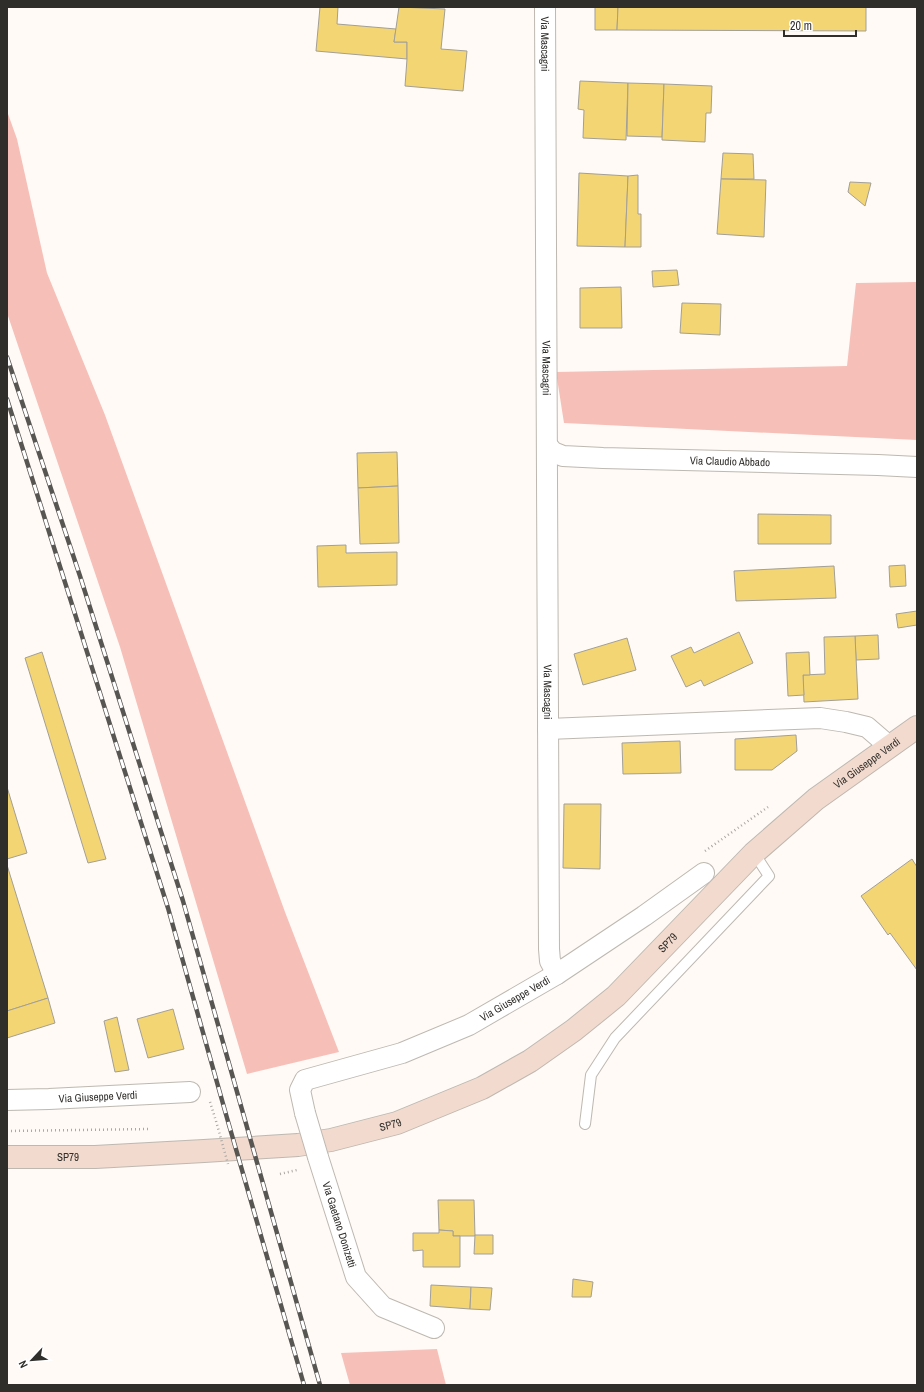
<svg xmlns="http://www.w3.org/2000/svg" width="924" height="1392" font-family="'Archivo Narrow',sans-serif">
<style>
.green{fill:#f6c0b9}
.building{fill:#f4d574;stroke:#a29f97}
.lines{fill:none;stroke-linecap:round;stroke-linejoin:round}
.service-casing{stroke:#beb8b1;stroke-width:12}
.minor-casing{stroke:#beb8b1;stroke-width:22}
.secondary-casing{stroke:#beb8b1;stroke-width:24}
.path{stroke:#aba7a4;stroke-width:2.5;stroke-dasharray:1 3;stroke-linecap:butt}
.service{stroke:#fff;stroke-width:10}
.minor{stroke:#fff;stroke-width:20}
.secondary{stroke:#f2dbce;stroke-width:22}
.rail-casing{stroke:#585653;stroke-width:4.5}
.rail{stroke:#fff;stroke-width:3;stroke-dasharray:9;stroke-linecap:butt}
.minor-bridge-casing{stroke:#beb8b1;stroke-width:22;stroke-linecap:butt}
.path-bridge{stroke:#aba7a4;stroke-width:2.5;stroke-dasharray:1 3;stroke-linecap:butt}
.minor-bridge{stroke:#fff;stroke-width:20}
.labels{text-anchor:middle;stroke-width:3;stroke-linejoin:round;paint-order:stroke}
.street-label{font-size:11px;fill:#302e2b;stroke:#fff}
</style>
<rect width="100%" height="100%" fill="#fffaf6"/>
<!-- green -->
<g class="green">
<path d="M7 111 17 139 47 273 105 415 285 912 339 1052 247 1074 120 647 7 313Z"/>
<path d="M917 282V440L564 423 556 372 847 366 856 283Z"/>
<path d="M437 1349 446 1385H350L341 1353Z"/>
</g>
<!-- building -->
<g class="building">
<path d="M320 7H338L337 24 396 29 394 42H407V59L316 51Z"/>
<path d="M399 7 445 9 441 49 467 51 463 91 405 86 407 59V42H394Z"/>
<path d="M595 7H618L617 30H595Z"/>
<path d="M618 7H866V31L617 30Z"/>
<path d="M580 81 628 83 626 140 583 138 584 110 578 109Z"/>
<path d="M628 83 664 84 662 137 627 136Z"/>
<path d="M664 84 712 86 711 113H706L705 142 662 140Z"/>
<path d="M723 153 753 154 754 179H721Z"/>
<path d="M579 173 628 176 625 247 577 246Z"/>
<path d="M638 175V214H641V247H625L628 176Z"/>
<path d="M721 179 766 180 764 237 717 234Z"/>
<path d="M850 182 871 183 865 206 848 192Z"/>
<path d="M677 270 679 285 653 287 652 271Z"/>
<path d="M621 287 622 328H580V288Z"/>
<path d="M682 303 721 304 720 335 680 333Z"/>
<path d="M397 452 398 486 358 488 357 453Z"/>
<path d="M398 486 399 543 360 544 358 488Z"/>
<path d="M758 514 831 515V544H758Z"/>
<path d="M346 545V553L397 552V585L318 587 317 546Z"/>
<path d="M905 565 906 586 890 587 889 566Z"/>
<path d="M834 566 836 598 736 601 734 571Z"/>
<path d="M917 611V625L898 628 896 614Z"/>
<path d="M739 632 753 663 704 686 701 680 686 687 671 656 691 647 694 653Z"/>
<path d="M878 635 879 659 856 660 855 636Z"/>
<path d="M855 636 858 699 804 702 803 675 825 674 824 637Z"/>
<path d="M627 638 636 670 583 685 574 654Z"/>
<path d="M42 652 106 859 88 863 25 658Z"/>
<path d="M809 652 810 675H803L804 695 788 696 786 653Z"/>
<path d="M796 735 797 751 772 770H735V739Z"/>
<path d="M680 741 681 773 623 774 622 743Z"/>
<path d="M7 787 27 853 7 859Z"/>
<path d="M564 804H601L600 869 563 868Z"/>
<path d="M912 859 917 867V970L890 933 888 935 861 896Z"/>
<path d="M7 865 48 998 7 1011Z"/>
<path d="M48 998 55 1023 7 1038V1011Z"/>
<path d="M173 1009 184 1049 148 1058 137 1019Z"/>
<path d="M117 1017 129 1070 115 1072 104 1021Z"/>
<path d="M438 1200H474L475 1236H453V1231L439 1230Z"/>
<path d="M439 1230 453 1231V1236H460V1267H423V1250L413 1251V1233H439Z"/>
<path d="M475 1235H493V1254H474Z"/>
<path d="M573 1279 593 1282 591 1297H572Z"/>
<path d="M431 1285 471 1287 470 1309 430 1306Z"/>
<path d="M471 1287 492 1288 490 1310 470 1309Z"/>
</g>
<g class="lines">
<!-- service casing -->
<g class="service-casing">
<path id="service" d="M585 1124 591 1075 615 1038 769 876 754 853"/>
</g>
<!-- minor casing -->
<g class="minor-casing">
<g id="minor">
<path id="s1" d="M545 7 549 949 550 961 557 974"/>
<path id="s2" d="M547 445 553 452 563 456 603 458 878 465 917 467"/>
<path d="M548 729 820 718 846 722 867 727 889 746"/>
<path id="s3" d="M7 1100 49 1099 190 1092"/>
<path id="s4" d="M305 1113 300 1090 305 1080 402 1053 469 1025 557 974 644 916 704 873"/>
<path id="s5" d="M318 1157 356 1277 383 1307 434 1328"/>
</g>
</g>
<!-- secondary casing -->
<g class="secondary-casing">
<g id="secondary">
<path id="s6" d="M7 1157H95L204 1151 298 1145 331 1140 397 1123 482 1088 530 1061 574 1030 616 996 754 853 816 799 917 727"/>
</g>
</g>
<!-- path -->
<g class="path">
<path d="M705 851 768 807"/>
<path d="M210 1102 216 1121"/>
<path d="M7 1131 150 1129"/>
<path d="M280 1174 297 1170"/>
</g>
<!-- service -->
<use href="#service" class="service"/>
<!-- minor -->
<use href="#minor" class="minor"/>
<!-- secondary -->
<use href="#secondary" class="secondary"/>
<!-- rail casing -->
<g class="rail-casing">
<g id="rail">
<path d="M7 357 80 576 183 901 320 1385"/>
<path d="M7 399 168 908 227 1118 304 1385"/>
</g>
</g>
<!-- rail -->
<use href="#rail" class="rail"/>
<!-- minor-bridge casing -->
<g class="minor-bridge-casing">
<path id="minor-bridge" d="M305 1113 318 1157"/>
</g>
<!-- path-bridge -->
<path class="path-bridge" d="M216 1121 228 1164"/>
<!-- minor-bridge -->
<use href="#minor-bridge" class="minor-bridge"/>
</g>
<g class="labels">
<!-- street labels -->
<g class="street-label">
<text dy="4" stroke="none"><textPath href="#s1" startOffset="37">Via Mascagni</textPath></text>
<text dy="4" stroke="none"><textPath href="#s1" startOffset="361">Via Mascagni</textPath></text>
<text dy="4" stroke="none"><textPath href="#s2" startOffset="187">Via Claudio Abbado</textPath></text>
<text dy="4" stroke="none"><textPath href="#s1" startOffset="685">Via Mascagni</textPath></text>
<text dy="4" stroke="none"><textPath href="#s6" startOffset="991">Via Giuseppe Verdi</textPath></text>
<text dy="4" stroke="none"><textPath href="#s6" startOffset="722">SP79</textPath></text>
<text dy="4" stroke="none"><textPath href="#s4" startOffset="261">Via Giuseppe Verdi</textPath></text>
<text dy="4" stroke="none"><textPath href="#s3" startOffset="91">Via Giuseppe Verdi</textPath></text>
<text dy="4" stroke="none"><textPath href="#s6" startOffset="386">SP79</textPath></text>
<text dy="4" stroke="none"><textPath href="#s6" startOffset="61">SP79</textPath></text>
<text dy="4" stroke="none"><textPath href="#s5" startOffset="71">Via Gaetano Donizetti</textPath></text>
</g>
</g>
<!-- border -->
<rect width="924" height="1392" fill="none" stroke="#302e2b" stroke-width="16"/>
<!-- north arrow -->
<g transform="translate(32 1360) rotate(244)" stroke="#ffffff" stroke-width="3" paint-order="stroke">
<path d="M0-3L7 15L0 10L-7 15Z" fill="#302e2b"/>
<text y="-6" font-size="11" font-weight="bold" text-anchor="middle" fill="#302e2b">N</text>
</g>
<!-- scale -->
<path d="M784 30v6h72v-6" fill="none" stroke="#302e2b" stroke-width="2"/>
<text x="790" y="30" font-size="12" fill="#302e2b" stroke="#ffffff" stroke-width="3" paint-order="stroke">20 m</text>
</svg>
